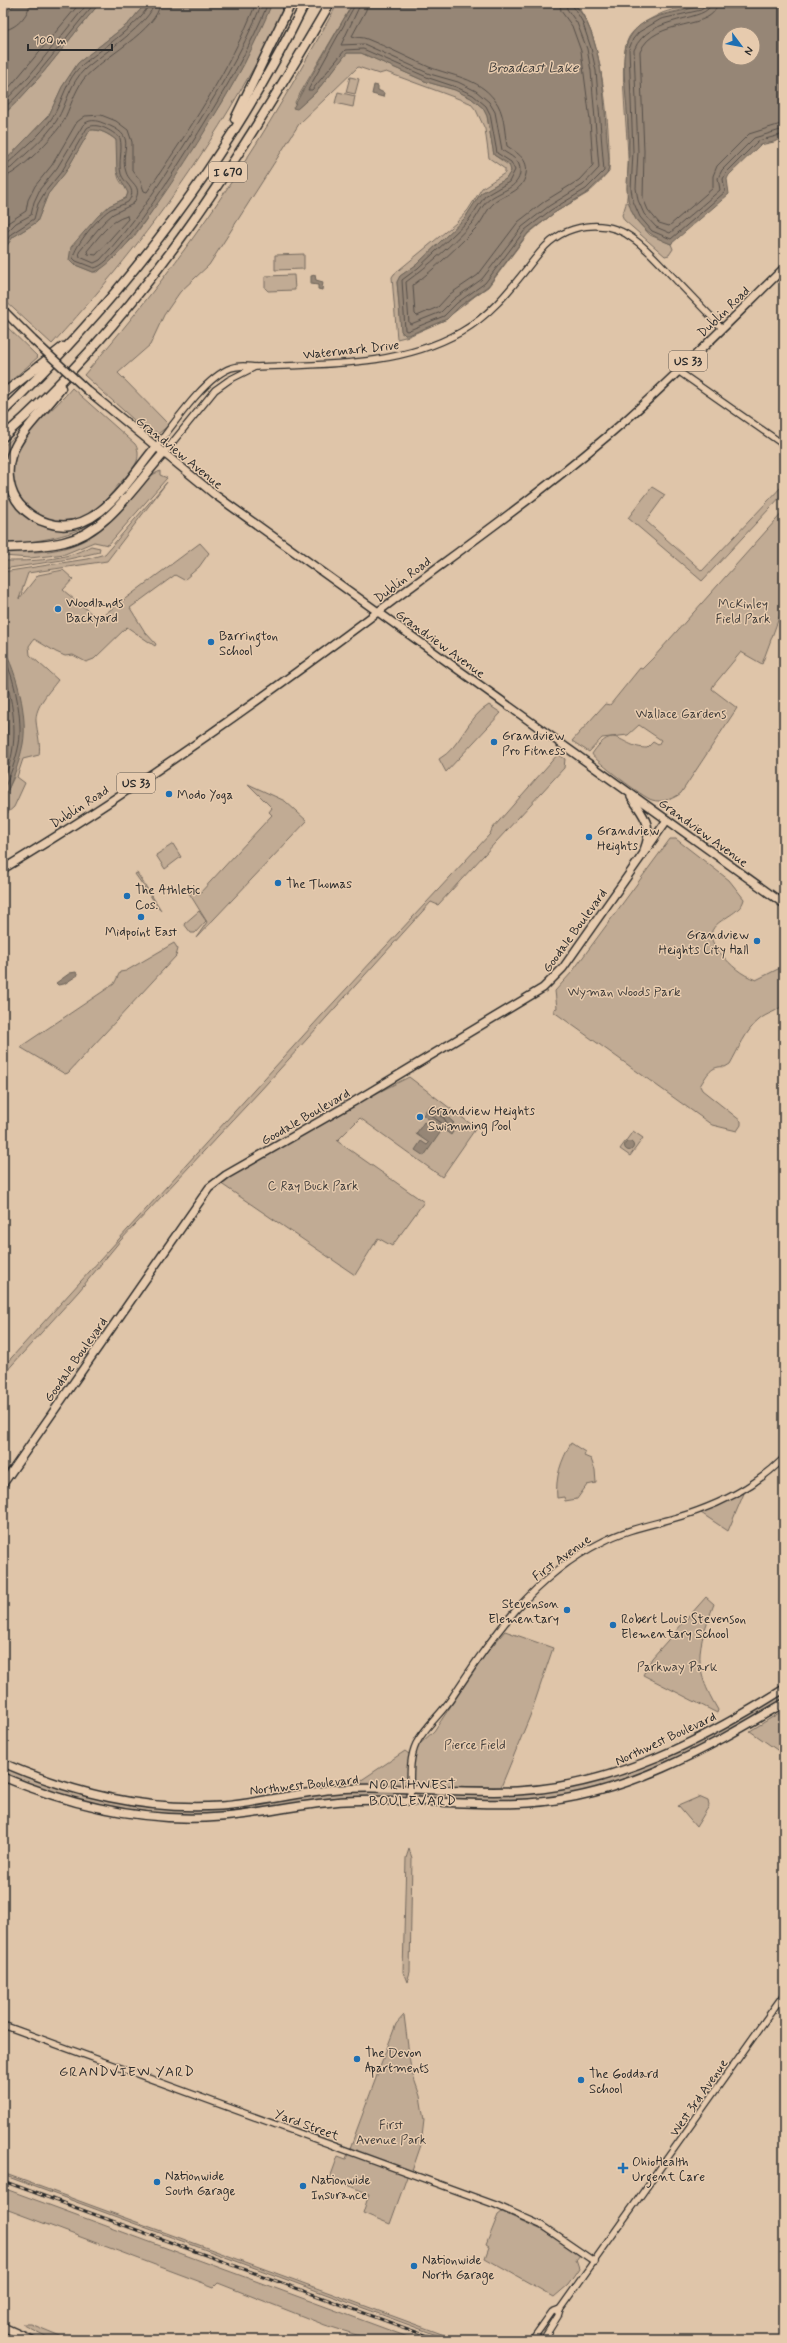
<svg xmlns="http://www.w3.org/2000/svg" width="787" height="2343" font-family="Mynerve,sans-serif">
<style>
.green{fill:#c1ab94;stroke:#766b60}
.water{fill:#968676;stroke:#6b6258;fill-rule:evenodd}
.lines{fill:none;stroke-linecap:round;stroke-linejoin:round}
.shore{stroke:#564f49;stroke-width:1}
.tertiary-casing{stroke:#2b2b2b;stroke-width:8}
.secondary-casing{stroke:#2b2b2b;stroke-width:10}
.primary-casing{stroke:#2b2b2b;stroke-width:10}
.motorway-casing{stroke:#2b2b2b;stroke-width:11}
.tertiary{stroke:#e7cbae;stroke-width:5.5}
.secondary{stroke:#e7cbae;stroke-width:7}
.primary{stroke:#e7cbae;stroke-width:7}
.motorway{stroke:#e7cbae;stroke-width:8}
.rail-casing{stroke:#2b2b2b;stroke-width:3}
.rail{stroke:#e7cbae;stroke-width:1.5;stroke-dasharray:4.5;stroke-linecap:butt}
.secondary-bridge-casing{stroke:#2b2b2b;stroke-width:10;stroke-linecap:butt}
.secondary-bridge{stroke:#e7cbae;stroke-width:7}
.poi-dot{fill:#1f6fb2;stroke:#e7cbae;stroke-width:1.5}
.labels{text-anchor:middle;stroke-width:3;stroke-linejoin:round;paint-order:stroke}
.shield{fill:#e7cbae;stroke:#635b52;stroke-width:1}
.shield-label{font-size:12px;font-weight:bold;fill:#2b2b2b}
.street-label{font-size:13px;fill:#2b2b2b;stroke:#e7cbae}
.poi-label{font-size:13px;fill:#2b2b2b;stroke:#e7cbae;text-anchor:start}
.park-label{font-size:13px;fill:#423e3b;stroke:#e7cbae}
.water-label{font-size:14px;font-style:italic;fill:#403d3a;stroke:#e7cbae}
.neighbourhood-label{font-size:14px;letter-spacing:1px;fill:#2b2b2b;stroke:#e7cbae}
</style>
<rect width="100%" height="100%" fill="#dfc5a9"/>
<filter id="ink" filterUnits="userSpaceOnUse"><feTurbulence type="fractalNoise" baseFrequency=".025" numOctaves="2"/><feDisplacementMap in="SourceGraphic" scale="8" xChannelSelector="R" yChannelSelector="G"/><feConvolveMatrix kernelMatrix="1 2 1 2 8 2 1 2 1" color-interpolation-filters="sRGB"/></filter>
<g filter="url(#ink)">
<!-- green -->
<g class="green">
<path d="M3 3H16L3 17Z"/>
<path d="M100 3H146L129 23 78 63 62 87 49 115 3 163V115C40 82 67 40 100 3Z"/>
<path d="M272 3H285C271 40 249 76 229 110 178 195 119 271 52 344L3 299V251L13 237 37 222 48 194 65 173 90 130C100 129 108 134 116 140 119 151 115 170 119 179 123 188 131 187 126 198L109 206 73 264 93 272H98L133 238 148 217 222 103 244 64Z"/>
<path d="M338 3H353L295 102 297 109 315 93 347 53H361L427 82 455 90 471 98 483 108 487 116 494 155 511 167V171L506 179 481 193 465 218 416 265 400 276 397 282 402 334 452 314 488 286 528 233 554 213 588 192C595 186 599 179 607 174 610 161 607 147 606 134 604 96 602 31 573 3 602 23 611 138 609 172 603 179 595 187 588 193L554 213 528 234 488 287 460 306 447 319 409 336 397 339 392 277 394 274 456 223 468 210 482 188 505 173V169L489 158 485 129 476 110 470 103 386 72 379 74 358 67 299 124 209 265 180 292 164 315 150 345 118 373 169 425 158 434 155 431V434H152L134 420 84 375C135 316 183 255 226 190 267 130 303 66 338 3Z"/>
<path d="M705 3 699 6 660 15 637 29 627 110 629 152 627 189 632 212 636 220 650 235 671 244 673 249 669 255 665 256 624 220 622 215C629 200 627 190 628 173 630 142 616 59 629 37 635 27 648 20 658 15 671 8 691 7 705 3Z"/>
<path d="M350 77 359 79 355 94 346 92Z"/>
<path d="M338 92 355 96 353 107 335 103Z"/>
<path d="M304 254V269L275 270V255Z"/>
<path d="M294 275 295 290 268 291 265 288V276Z"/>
<path d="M3 323 38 357 3 388Z"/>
<path d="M72 388 135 444C138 448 139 455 137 461 134 469 126 476 120 483 111 494 101 506 88 515 65 530 33 519 19 497 10 482 11 465 18 450 30 426 55 409 72 388Z"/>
<path d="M14 437 16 439 7 485 39 524 58 528 94 519 95 521C66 539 36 541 3 545V447Z"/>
<path d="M160 471V475L167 478 108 545 94 542 65 554 30 558 3 556V552C18 551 34 553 49 551 102 544 119 510 152 475Z"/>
<path d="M167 482 107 561 28 573 19 599 38 575 63 570 73 579 63 590 98 619 200 543 209 553 199 567 184 580 175 575 130 608 145 632 156 644 155 646 127 627 94 659 86 662 73 655 65 656 56 652 34 639 29 646 30 655 58 680C50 691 35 706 36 721 37 732 41 744 39 755L23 759 17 777 25 783 14 807 5 815 3 829V800L14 777 9 659 3 648V572L87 559 105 554Z"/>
<path d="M784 484V493L702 581 628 518 652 487 665 495 646 521 702 571Z"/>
<path d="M784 511V604L762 664 741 652 713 686 712 689 737 708 681 793C674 799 661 803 652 800 644 798 594 760 592 754 615 720 620 748 647 748L653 742 658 745 661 740 639 725 628 735 602 738 589 752 572 741 605 704 610 705 640 668 642 669 653 658Z"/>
<path d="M91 546 100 548 99 552 69 559 3 569V561C33 561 64 561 91 546Z"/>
<path d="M489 705 501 713 446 772 439 759C461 747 467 717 489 705Z"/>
<path d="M558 754 565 759 564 768 438 905 431 902 260 1091 120 1241 79 1291 3 1375V1367L322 1015 490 834 492 829Z"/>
<path d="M248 784 285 801 307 821 196 938 207 922 189 893 193 892 199 894 272 815 269 812 272 808Z"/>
<path d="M670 839H676L729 880 744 899C740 921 691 920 721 954 732 966 740 974 756 980L784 966V1003C779 1012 766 1013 759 1020 746 1030 738 1050 730 1064L725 1067C711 1065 707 1075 700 1086L702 1090 741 1121V1125L737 1131 712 1125 554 1012V1009L557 1008 555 991 572 972Z"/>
<path d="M173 844 181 857 165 869 156 855Z"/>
<path d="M137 873 161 910V911L135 874Z"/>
<path d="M199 911 206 921 195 933H191L184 924Z"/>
<path d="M174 943 178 949 176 956 68 1073 65 1074 20 1047 114 984 120 972 126 971Z"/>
<path d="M409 1077 476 1128 442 1177 360 1118 337 1141 424 1202 392 1246 378 1238 355 1275 217 1181 309 1127Z"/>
<path d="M633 1131 643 1138 630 1156 620 1149Z"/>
<path d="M571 1443 585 1452 584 1456 591 1459 595 1470 596 1483 587 1485 577 1499 565 1501 564 1497 557 1498C555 1477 561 1461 571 1443Z"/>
<path d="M745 1491 728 1531 701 1513Z"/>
<path d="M706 1597 714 1604C697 1649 692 1666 718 1710L717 1713 643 1675 652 1658Z"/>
<path d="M505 1631 553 1648 530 1716 501 1787 362 1785 360 1781 405 1751 409 1754 434 1731 488 1651Z"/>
<path d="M784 1689V1703L737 1731 616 1787 528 1803 355 1800 199 1818 104 1809 3 1777V1763L116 1800 222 1806 337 1789 551 1788 651 1760Z"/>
<path d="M784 1710V1745L780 1752 750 1731Z"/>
<path d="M699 1797 708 1801 709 1806 696 1827 678 1806Z"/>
<path d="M409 1849 412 1858 410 1972 407 1982 403 1972 406 1858Z"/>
<path d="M404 2015 411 2070 420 2096 424 2120 421 2145 411 2174H408L390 2224 363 2213 369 2194 330 2178 338 2156 346 2159 396 2024Z"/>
<path d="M3 2173 458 2340H450L3 2175Z"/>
<path d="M3 2188 416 2340H373L325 2325 218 2283 214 2287 3 2208Z"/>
<path d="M502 2212 544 2231 580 2255 576 2260 579 2269 568 2285 554 2297 485 2258 489 2247 486 2245 498 2215Z"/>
<path d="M22 2324H31L70 2340H53Z"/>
</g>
<!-- water -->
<g class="water">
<path d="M16 3H100C67 40 40 82 3 115V17Z"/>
<path d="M146 3H272C264 24 254 44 244 64 227 97 124 270 93 272L73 264 69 260 71 247 98 216 109 206 126 198 128 193 117 172 116 140C109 134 100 129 90 130L65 173 48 194 37 222 13 237 3 251V163L49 115 62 87 78 63 129 23Z"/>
<path d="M353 3H573C603 32 604 101 607 140 608 150 611 165 607 174L588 192 554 213 528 233 488 286 460 306 447 319 409 335H405L401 331 397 282 400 276 416 265 465 218 481 193 506 179 511 171 509 164 494 155 487 116 483 108 471 98 455 90 427 82 361 53H347L315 93 297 109 293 108Z"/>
<path d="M705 3H784V137L774 142 760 145 729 175 727 179 729 194 671 244C655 238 640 229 632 212 623 193 629 172 629 152 630 123 624 93 624 64 624 55 625 45 630 37 645 10 682 16 705 3ZM729 34H753V58H729Z"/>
<path d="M374 85 378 86V90L384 93 383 97 372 94Z"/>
<path d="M315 275 316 280 323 282 322 290 318 289V285L311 284V276Z"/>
<path d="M3 648C17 672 28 717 23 744 19 764 12 782 3 800Z"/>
<path d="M76 972 78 975 64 984 58 985 56 983 70 973Z"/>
<path d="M429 1106 440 1110 454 1123 452 1125 456 1127 451 1135 423 1115Z"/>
<path d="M424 1122 440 1133 424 1156 415 1150 421 1141 427 1145 429 1143 416 1134Z"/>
<circle cx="629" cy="1146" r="4.5"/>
</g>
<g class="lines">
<!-- shore -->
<g class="shore">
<path d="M356 3 308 90H312L345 50 363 49 429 78 456 87 473 95 486 106 490 114 497 153 511 162 515 170 509 182 485 196 468 221 418 268 402 280 405 330 407 331 444 316 457 303 485 283 525 230 551 210 586 189 604 171 596 71 591 48 582 21 571 3"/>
<path d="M361 3 341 45 364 44 430 74 458 82 476 91 489 102 495 112 502 150C510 156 521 159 520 172 519 188 500 191 490 199 482 204 478 216 472 223 452 245 429 265 406 282L409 323 411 324 441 312 454 299 482 279 522 227 549 206 583 185 599 168 591 71 587 49 577 23 567 9 566 3"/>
<path d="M367 3 366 10 352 36C357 38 363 37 367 39 388 47 408 58 429 67 452 76 478 78 494 99 505 112 504 131 507 146 517 153 529 159 526 174 522 193 506 193 494 203 486 210 483 221 476 228 456 248 435 269 413 285L415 314 417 316 438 307 450 294 478 275 518 222 545 201 579 180 593 165 590 120 581 51 572 26 561 11 560 3"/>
<path d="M706 3 705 7 701 10 661 19 639 32 633 39 629 49 633 152 631 189 633 201 640 217 652 231 671 239 725 192 723 179 726 173 758 141 784 134"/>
<path d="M711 3C710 23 649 13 634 50L638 152 636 188 638 200 644 214 656 227 670 233 720 190 718 178 722 170 754 138 784 129"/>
<path d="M717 3C716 32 654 16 640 52L644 151 643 198 648 210 659 223 669 226 713 188V176L717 166 749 134 784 123"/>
<path d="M3 30C15 30 29 15 30 3"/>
<path d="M3 95 80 3"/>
<path d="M3 103 29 76 88 3"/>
<path d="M3 109C38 79 64 38 95 3"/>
<path d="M3 166 7 164C22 150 41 135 52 118 63 101 66 79 82 65 96 53 147 19 149 3"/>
<path d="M3 171 11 168C26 153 46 138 57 120 67 103 70 83 85 69 99 56 153 22 154 3"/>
<path d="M3 177C17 176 56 134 63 122 70 108 74 93 83 80 99 59 159 30 160 3"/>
<path d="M127 216 128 219 96 255 88 254 87 251C99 237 109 221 127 216Z"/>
<path d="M3 226 26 211 28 200 35 186 52 165 77 122 85 116 101 115 116 121 128 130 132 142V170L140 180 144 191 147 192C187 133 230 70 256 3"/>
<path d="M3 236 16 223 31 215 34 202 40 189 57 168 83 125C89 119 96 120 103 123 141 137 118 148 126 172 130 185 145 185 133 204L113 214 104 222 79 252 80 257 94 263 100 260C134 224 156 189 183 147 212 101 242 54 262 3"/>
<path d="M3 246 11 234 34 219 38 204 45 192 62 171 87 128C96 121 112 131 120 138 123 150 118 162 121 174 125 185 138 188 128 202 123 205 117 206 111 209 100 215 74 246 73 258L76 261 94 268C121 266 223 94 239 64 250 44 260 24 268 3"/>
<path d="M3 656C15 676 23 722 19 744 16 760 10 776 3 791"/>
<path d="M3 669C14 705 21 745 3 780"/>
<path d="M3 690C7 716 10 736 3 761"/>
<path d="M432 1111 444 1118 448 1125 446 1126 430 1115Z"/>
</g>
<!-- tertiary casing -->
<g class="tertiary-casing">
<g id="tertiary">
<path d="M678 371 784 445"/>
<path d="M155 448C173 425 205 377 231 368 239 365 247 366 255 367 325 364 399 367 461 332 496 312 516 281 541 251 565 223 606 217 635 240 650 251 663 267 676 280 691 296 707 312 722 328"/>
<path d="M163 454 215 390 229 380 255 367"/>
<path d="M410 1801C411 1783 408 1761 416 1744 424 1728 441 1714 451 1699 492 1637 533 1576 602 1542 632 1526 665 1523 697 1511 728 1500 760 1482 784 1458"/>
<path d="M3 2025 496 2205 541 2225 595 2262"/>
<path d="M532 2340 552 2312 560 2309"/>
<path d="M543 2340 558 2316 560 2309 784 1994"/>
</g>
</g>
<!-- secondary casing -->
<g class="secondary-casing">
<g id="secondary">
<path d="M3 310 33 340"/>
<path d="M87 390 214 494 784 904"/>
<path d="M631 797C644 817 654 825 644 850"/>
<path d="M3 1484 209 1188 226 1175 355 1101 543 988 563 968 667 820"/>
<path d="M3 1763C73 1793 144 1811 221 1806 260 1803 299 1792 338 1789 397 1785 458 1794 517 1791 615 1786 703 1740 784 1689"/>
<path d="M3 1777C72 1806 146 1823 221 1817 263 1814 304 1803 346 1801 407 1797 468 1807 529 1803 623 1797 705 1750 784 1703"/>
<path d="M3 2327 32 2340"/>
</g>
</g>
<!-- primary casing -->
<g class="primary-casing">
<path id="primary" d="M3 869C143 785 277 688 407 590 481 535 557 481 627 419 681 371 732 319 784 268"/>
</g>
<!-- motorway casing -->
<g class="motorway-casing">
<g id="motorway">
<path d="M235 119 291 3"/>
<path d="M61 388C45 411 21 429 11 456 6 472 9 492 20 505 28 514 37 520 48 523 95 539 129 479 155 448"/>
<path d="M3 394 63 347"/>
<path d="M3 412C126 293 230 157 305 3"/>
<path d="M3 437C141 316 239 160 330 3"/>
<path d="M3 548C23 547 44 547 64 542 107 532 135 485 163 454"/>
</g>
</g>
<!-- tertiary -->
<use href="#tertiary" class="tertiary"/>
<!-- secondary -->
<use href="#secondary" class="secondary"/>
<!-- primary -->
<use href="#primary" class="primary"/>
<!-- motorway -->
<use href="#motorway" class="motorway"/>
<!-- rail casing -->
<g class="rail-casing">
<path id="rail" d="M3 2181 438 2340"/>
</g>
<!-- rail -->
<use href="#rail" class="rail"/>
<!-- secondary-bridge casing -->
<g class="secondary-bridge-casing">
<path id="secondary-bridge" d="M33 340 87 390"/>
</g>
<!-- secondary-bridge -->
<use href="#secondary-bridge" class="secondary-bridge"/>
</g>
</g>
<!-- markers -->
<g class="poi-dot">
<circle cx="58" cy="609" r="4"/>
<circle cx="211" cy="642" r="4"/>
<circle cx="494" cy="742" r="4"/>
<circle cx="169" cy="794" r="4"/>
<circle cx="589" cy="837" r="4"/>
<circle cx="278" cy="883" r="4"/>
<circle cx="127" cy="896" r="4"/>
<circle cx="141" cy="917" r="4"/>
<circle cx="757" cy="941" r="4"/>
<circle cx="420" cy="1117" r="4"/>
<circle cx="567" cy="1610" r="4"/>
<circle cx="613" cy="1625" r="4"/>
<circle cx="357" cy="2059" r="4"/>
<circle cx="581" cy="2080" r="4"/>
<path d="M621 2162h4v4h4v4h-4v4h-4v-4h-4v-4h4z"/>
<circle cx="157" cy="2182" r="4"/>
<circle cx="303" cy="2186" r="4"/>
<circle cx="414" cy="2266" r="4"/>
</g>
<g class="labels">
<!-- shield labels -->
<g class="shield">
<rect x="209" y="162" width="38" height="20" rx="3"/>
<rect x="669" y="351" width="38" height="20" rx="3"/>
<rect x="117" y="773" width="38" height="20" rx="3"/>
</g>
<g class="shield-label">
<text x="228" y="176">I 670</text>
<text x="688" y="365">US 33</text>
<text x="136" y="787">US 33</text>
</g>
<!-- street labels -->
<g class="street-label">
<text transform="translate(723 311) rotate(-44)" y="5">Dublin Road</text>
<text transform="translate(351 349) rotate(-6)" y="5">Watermark Drive</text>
<text transform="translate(180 452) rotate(39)" y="5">Grandview Avenue</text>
<text transform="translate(402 579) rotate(-37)" y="5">Dublin Road</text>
<text transform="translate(441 643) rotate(36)" y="5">Grandview Avenue</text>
<text transform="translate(79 806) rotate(-33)" y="5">Dublin Road</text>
<text transform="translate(704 832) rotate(36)" y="5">Grandview Avenue</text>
<text transform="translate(574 930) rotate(-54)" y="5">Goodale Boulevard</text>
<text transform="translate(305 1116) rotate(-30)" y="5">Goodale Boulevard</text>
<text transform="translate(75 1359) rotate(-55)" y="5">Goodale Boulevard</text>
<text transform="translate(561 1557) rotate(-36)" y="5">First Avenue</text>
<text transform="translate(665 1738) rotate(-25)" y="5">Northwest Boulevard</text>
<text transform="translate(304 1784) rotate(-6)" y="5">Northwest Boulevard</text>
<text transform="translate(698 2097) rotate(-55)" y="5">West 3rd Avenue</text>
<text transform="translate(307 2124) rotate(20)" y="5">Yard Street</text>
</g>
<!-- poi labels -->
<g class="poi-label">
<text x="66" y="607">Woodlands<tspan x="66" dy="15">Backyard</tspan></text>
<text x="219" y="640">Barrington<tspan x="219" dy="15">School</tspan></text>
<text x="502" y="740">Grandview<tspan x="502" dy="15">Pro Fitness</tspan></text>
<text x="177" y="799">Modo Yoga</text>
<text x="597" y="835">Grandview<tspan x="597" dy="15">Heights</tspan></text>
<text x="286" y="888">The Thomas</text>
<text x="135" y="894">The Athletic<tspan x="135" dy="15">Cos.</tspan></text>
<text x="141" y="936" text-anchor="middle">Midpoint East</text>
<text x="749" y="939" text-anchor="end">Grandview<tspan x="749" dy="15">Heights City Hall</tspan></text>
<text x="428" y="1115">Grandview Heights<tspan x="428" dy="15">Swimming Pool</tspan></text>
<text x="559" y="1608" text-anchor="end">Stevenson<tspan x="559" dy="15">Elementary</tspan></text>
<text x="621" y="1623">Robert Louis Stevenson<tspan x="621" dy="15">Elementary School</tspan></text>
<text x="365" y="2057">The Devon<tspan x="365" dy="15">Apartments</tspan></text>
<text x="589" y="2078">The Goddard<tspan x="589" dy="15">School</tspan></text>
<text x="632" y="2166">OhioHealth<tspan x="632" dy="15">Urgent Care</tspan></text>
<text x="165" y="2180">Nationwide<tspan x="165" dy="15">South Garage</tspan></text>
<text x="311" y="2184">Nationwide<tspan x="311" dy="15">Insurance</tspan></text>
<text x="422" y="2264">Nationwide<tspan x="422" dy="15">North Garage</tspan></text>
</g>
<!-- park labels -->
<g class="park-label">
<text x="743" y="608">McKinley<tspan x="743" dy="15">Field Park</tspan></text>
<text x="681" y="718">Wallace Gardens</text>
<text x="624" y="996">Wyman Woods Park</text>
<text x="313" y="1190">C Ray Buck Park</text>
<text x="677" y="1671">Parkway Park</text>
<text x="475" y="1749">Pierce Field</text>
<text x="391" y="2129">First<tspan x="391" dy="15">Avenue Park</tspan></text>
</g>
<!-- water labels -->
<g class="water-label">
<text x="533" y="72">Broadcast Lake</text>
</g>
<!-- neighbourhood labels -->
<g class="neighbourhood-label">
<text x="413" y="1789">NORTHWEST<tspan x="413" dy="16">BOULEVARD</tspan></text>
<text x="127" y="2076">GRANDVIEW YARD</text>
</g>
</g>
<!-- margin -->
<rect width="787" height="2343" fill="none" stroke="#e7cbae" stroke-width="16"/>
<rect x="8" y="8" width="771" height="2327" fill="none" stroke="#2b2b2b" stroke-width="1.5" filter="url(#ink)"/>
<!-- north arrow -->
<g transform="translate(741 46) rotate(122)"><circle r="19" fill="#e7cbae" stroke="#9c8b7a"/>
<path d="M0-3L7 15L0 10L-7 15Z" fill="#1f6fb2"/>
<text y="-6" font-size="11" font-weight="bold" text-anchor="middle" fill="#2b2b2b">N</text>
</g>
<!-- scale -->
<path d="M28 44v6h84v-6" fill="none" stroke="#2b2b2b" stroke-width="2"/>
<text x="34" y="44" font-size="12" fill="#2b2b2b" stroke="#e7cbae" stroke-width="3" paint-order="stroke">100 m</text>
</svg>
